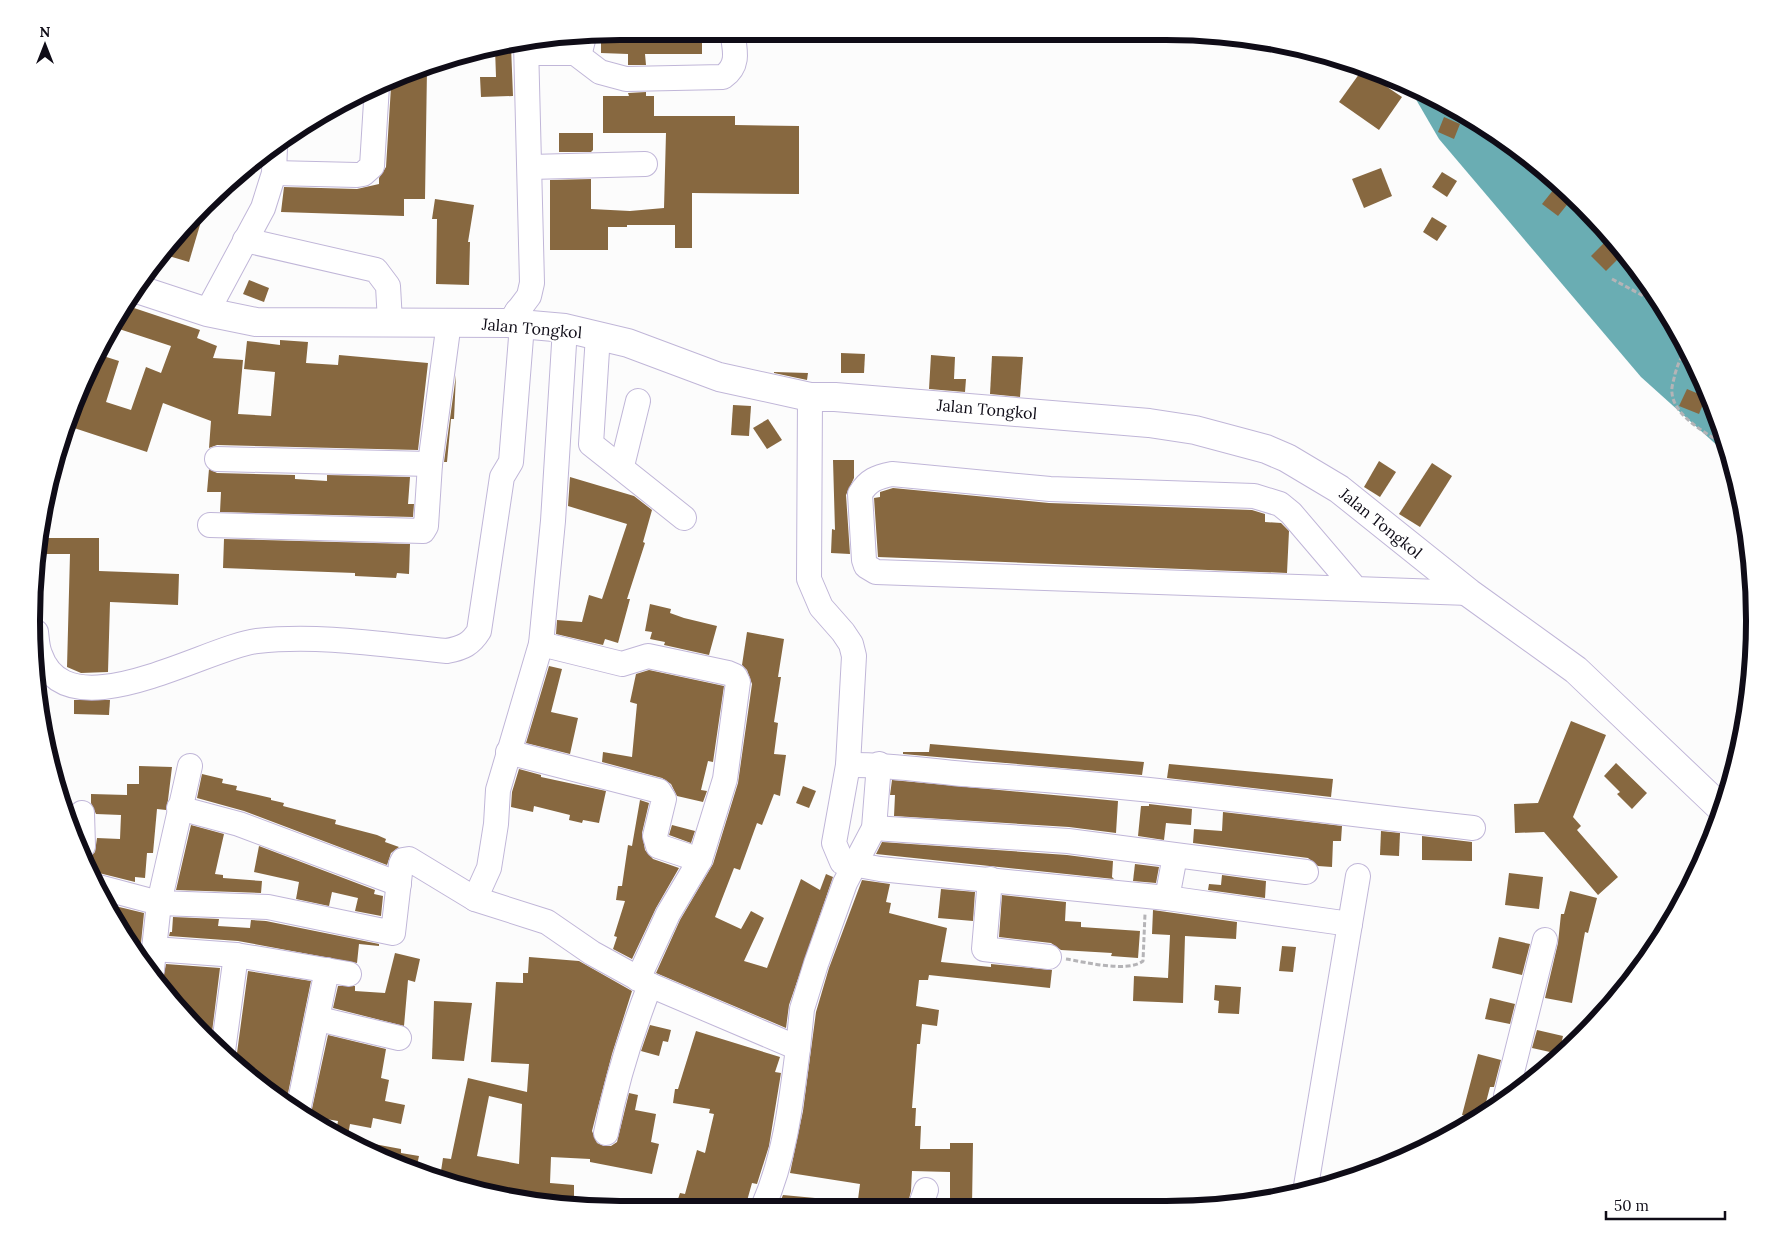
<svg xmlns="http://www.w3.org/2000/svg" width="1786" height="1241" font-family="Lora,serif">
<style>
.water{fill:#6aadb3}
.building{fill:#876840;fill-rule:evenodd}
.lines{fill:none;stroke-linecap:round;stroke-linejoin:round}
.minor-casing{stroke:#c0b6d8;stroke-width:26}
.highway-casing{stroke:#c0b6d8;stroke-width:30}
.path{stroke:#b5b4b7;stroke-width:3;stroke-dasharray:5 2.5;stroke-linecap:butt}
.minor{stroke:#fff;stroke-width:24}
.highway{stroke:#fff;stroke-width:28}
.labels{text-anchor:middle;stroke-width:4;stroke-linejoin:round;paint-order:stroke}
.street-label{font-size:16px;fill:#0f0c17;stroke:#fff}
.rim{fill:none;stroke:#0f0c17;stroke-width:6}
</style>
<rect width="100%" height="100%" fill="#fcfcfc"/>
<!-- water -->
<path class="water" d="M1407 84 1460 110 1524 153 1608 232 1676 326 1723 431 1730 457 1641 377 1439 139Z"/>
<!-- building -->
<g class="building">
<path d="M620 31H702V54H645L646 65H628V54L601 53V34Z"/>
<path d="M511 46 513 96 481 97 480 77H496L495 48Z"/>
<path d="M417 69H427L425 199H404V216L281 212 284 187 357 189 379 184V178L386 167 391 87 389 79Z"/>
<path d="M1362 70 1402 97 1379 130 1339 102Z"/>
<path d="M646 92V96H654V116H735V125L799 126V194L692 193V248H675V225H627V227H608V250H550V180L591 179V209L630 211 664 208 666 133H603V96H629L628 93Z"/>
<path d="M1444 117 1460 124 1454 139 1438 132Z"/>
<path d="M559 133H593V150L591 152H559Z"/>
<path d="M1381 168 1392 196 1364 208 1352 179Z"/>
<path d="M1442 172 1457 181 1447 197 1432 187Z"/>
<path d="M1554 189 1570 201 1558 216 1542 204Z"/>
<path d="M435 199 474 205 468 242H470L469 285 436 284 437 219H432Z"/>
<path d="M205 208 189 262 162 254 177 232Z"/>
<path d="M1432 217 1447 226 1437 241 1423 232Z"/>
<path d="M1606 241 1621 256 1606 271 1591 256Z"/>
<path d="M249 280 269 288 264 302 243 294Z"/>
<path d="M125 305 200 330 197 338 217 346 213 358 243 360 238 414 271 416 275 372 244 369 247 341 280 345V340L308 342 306 363 338 365 339 355 428 363 418 450 217 445 209 448 211 421 163 403 147 452 68 426 76 395 97 354 119 361 106 402 131 410 146 367 161 373 171 346 110 326Z"/>
<path d="M841 353 865 354 864 373H841Z"/>
<path d="M931 355 955 357 954 379H966L965 392 929 389Z"/>
<path d="M992 356 1023 357 1020 397 990 394Z"/>
<path d="M774 372 808 373 807 380 774 373Z"/>
<path d="M456 375 454 419H451L447 462H444Z"/>
<path d="M1687 389 1706 397 1699 414 1679 406Z"/>
<path d="M733 405 751 406 749 436 731 435Z"/>
<path d="M768 419 782 440 767 449 753 428Z"/>
<path d="M833 460H854V478L846 495 850 554 831 553 832 529 835 530Z"/>
<path d="M1379 461 1396 472 1380 497 1364 487Z"/>
<path d="M1432 463 1452 476 1420 527 1399 514Z"/>
<path d="M209 469 217 473 295 475V479L327 481V475L410 477 408 504H414L413 517 220 512 221 492H207Z"/>
<path d="M570 477 634 496 652 510 643 542 645 543 627 599H630L618 643 605 639 603 645 556 634 557 620 582 622 589 595 602 599 627 524 568 506Z"/>
<path d="M893 488 1049 503 1252 510 1265 514V522L1281 523 1289 531 1287 573 878 557 874 498 880 497V492Z"/>
<path d="M38 538H99V571L179 574 178 605 110 602 108 672 81 673 67 667 70 554H36Z"/>
<path d="M224 539 410 544 409 574 397 573 396 578 355 576V573L223 568Z"/>
<path d="M650 604 671 609 670 613 684 618 717 626 709 655 664 645 665 642 650 639 652 632 645 631Z"/>
<path d="M747 632 784 639 778 677H781L774 722 778 723 774 754 786 755 780 796 774 794 762 825 757 823 740 870 734 868 715 917 741 929 751 911 764 918 744 961 767 968 801 879 820 890 826 874 833 877 789 1005 786 1028 656 973 680 920 713 864 738 783 752 684 747 670 742 665Z"/>
<path d="M549 666 562 669 551 712 578 718 570 754 526 743Z"/>
<path d="M649 670 724 686 713 762 708 761 701 790 707 791 703 802 677 796 671 784 662 778 602 762 603 752 632 757 637 704 630 702 636 674Z"/>
<path d="M74 700H110L109 715 74 714Z"/>
<path d="M1571 721 1606 735 1573 817 1581 826 1577 830 1618 877 1598 895 1544 832 1515 833 1514 804 1538 803Z"/>
<path d="M930 744 1144 762 1142 775 903 754V752H929Z"/>
<path d="M1616 763 1647 793 1632 809 1617 794 1620 792 1604 776Z"/>
<path d="M1169 764 1333 779 1331 797 1167 778Z"/>
<path d="M139 766 172 767 168 800 166 810 157 809 153 853H147L145 878 135 877V882L99 873H91V856L95 852 97 838 120 839 121 815 96 814 91 803V794L127 795V784H139Z"/>
<path d="M519 769 541 775V777L606 791 599 823 583 820 582 823 569 820 570 815 534 806 533 812 511 807 512 792Z"/>
<path d="M202 774 223 779 222 783 237 786 236 790 271 798V800L284 803 283 806 336 820 335 824 377 835 386 839 385 842 399 847 391 853 387 865 244 811 197 798Z"/>
<path d="M892 780 1118 801 1116 833 1069 827 894 816 895 795H890Z"/>
<path d="M803 786 816 791 809 808 796 803Z"/>
<path d="M640 800 649 803 642 833 645 850 653 859 679 868 656 908 632 959 613 949 617 937 614 936 625 901 616 900 618 886H622L628 845 632 846Z"/>
<path d="M1149 804 1192 809 1191 825 1166 823 1164 840 1138 836 1141 806H1149Z"/>
<path d="M1223 812 1342 826 1341 841H1333L1332 867 1318 866 1308 858 1193 843 1194 829 1222 831Z"/>
<path d="M191 825 224 834 215 874 223 875V878L262 881 261 893 176 890Z"/>
<path d="M672 825 695 831 691 843 669 835Z"/>
<path d="M1381 831 1400 833 1399 856 1380 855Z"/>
<path d="M1422 836 1472 842V861L1422 860Z"/>
<path d="M882 842 1067 855 1113 861 1112 877 1114 879 876 854Z"/>
<path d="M259 846 375 890 374 894 383 896 381 916 355 911 358 898 332 892 329 906 296 899 299 882 254 872Z"/>
<path d="M1135 864 1159 867 1156 883 1133 881Z"/>
<path d="M1509 873 1543 877 1539 909 1505 905Z"/>
<path d="M1222 875 1266 881 1265 898 1208 890 1209 884 1221 885Z"/>
<path d="M862 880 890 884 886 902 891 903 889 913 947 928 941 962 991 967V964L1052 970 1050 988 929 975 928 980H919L916 1006 939 1010 937 1026 922 1024 920 1044H917L912 1108H916L915 1126H921L920 1149H950V1143H973L972 1206H950V1172L912 1171 911 1191 907 1207H857L860 1184 790 1173 803 1111 816 1012 829 968Z"/>
<path d="M941 889 975 892 973 921 938 918Z"/>
<path d="M1570 891 1597 898 1588 933 1585 932 1572 1003 1545 998 1558 943 1561 914H1564Z"/>
<path d="M1002 895 1066 902 1065 921 1081 922V927L1140 931 1138 958 1111 956 1112 953 1061 950 1051 943 999 937Z"/>
<path d="M115 906 144 913 140 953 115 915Z"/>
<path d="M1153 910 1237 922 1236 939 1185 936 1183 1003 1133 1001 1134 976 1168 978 1170 935 1152 934Z"/>
<path d="M173 917 219 919 218 926 250 928 251 920 266 921 379 944V946L359 944 357 963 238 941 169 936 170 932H172Z"/>
<path d="M1499 937 1530 944 1522 975 1492 968Z"/>
<path d="M1282 946 1296 947 1293 972 1279 971Z"/>
<path d="M395 953 420 959 415 982 408 980 404 1026 333 1008 338 986H355V991L385 993Z"/>
<path d="M529 957 579 961 632 991 612 1054 597 1111 592 1131 597 1143 604 1146H611L617 1142 629 1093 638 1095 635 1110 656 1114 651 1142 659 1144 652 1174 590 1162V1159L551 1157 550 1183 574 1185V1207L468 1190 444 1181 446 1172 441 1171 443 1158 451 1159 468 1078 527 1092 529 1064 491 1062 496 982 523 983V973H528ZM489 1096 522 1104 519 1164 477 1156Z"/>
<path d="M166 964 220 968 211 1040 178 1009 159 981 163 978Z"/>
<path d="M248 971 311 981 286 1103 262 1088 232 1061 237 1053Z"/>
<path d="M1215 985 1241 987 1239 1014 1218 1013 1219 1001 1214 1000Z"/>
<path d="M1490 998 1515 1004 1510 1024 1485 1019Z"/>
<path d="M434 1001 472 1003 464 1061 432 1059Z"/>
<path d="M650 1025 671 1030 668 1042 663 1041 659 1056 641 1051Z"/>
<path d="M1537 1030 1563 1036 1559 1054 1532 1048Z"/>
<path d="M696 1031 780 1057 775 1072 781 1073 769 1146 757 1184 752 1183 745 1208H675L680 1193 685 1194 697 1150 705 1153 714 1114 709 1113 710 1109 673 1103 675 1089H678Z"/>
<path d="M328 1035 386 1049 381 1078 389 1080 385 1101 405 1105 401 1124 373 1118 371 1128 350 1124 348 1135 336 1132 338 1121 314 1117 313 1120 310 1118Z"/>
<path d="M1478 1054 1501 1060 1494 1087H1490L1484 1110 1473 1117 1462 1115Z"/>
<path d="M358 1141 401 1149V1153L419 1156 416 1170 360 1149 356 1147Z"/>
<path d="M783 1195 815 1198V1207H778Z"/>
</g>
<g class="lines">
<!-- minor casing -->
<g class="minor-casing">
<g id="minor">
<path d="M527 53H575L581 48 584 36"/>
<path d="M575 53 600 72 626 79 723 77C740 65 735 50 732 31"/>
<path d="M530 167 645 164"/>
<path d="M274 173 357 175 363 174 372 166 377 86"/>
<path d="M245 240 376 270 388 286 390 322"/>
<path d="M207 312 263 208 274 173 275 147"/>
<path d="M508 324 529 296 532 283 526 44"/>
<path d="M598 335 591 444 684 518"/>
<path d="M810 397 809 579 821 607 843 632 851 644 854 656 848 765 834 843 842 862 880 869 1167 898 1350 924"/>
<path d="M217 459 430 464"/>
<path d="M622 466 638 401"/>
<path d="M210 525 423 531 426 526 430 464 449 322"/>
<path d="M1355 588 1291 513 1280 504 1254 496 1050 489 892 474C877 477 868 480 860 494L864 560 866 566 876 572 1469 593"/>
<path d="M36 632C37 639 37 647 40 654 67 734 206 647 257 641 320 634 385 645 447 651 463 648 471 644 479 631L502 477 511 462 522 325 517 311"/>
<path d="M541 644 622 664 648 656 728 673 735 676 738 682 725 779 700 860 668 914 638 979"/>
<path d="M508 752 659 791 664 799 655 836 658 846 700 860"/>
<path d="M848 765C891 764 933 772 976 775 1142 785 1308 810 1473 828"/>
<path d="M190 766 159 903 154 949 236 955 349 974"/>
<path d="M179 808 239 824 399 884"/>
<path d="M82 813 83 846"/>
<path d="M874 828 1068 841 1306 872"/>
<path d="M990 879 984 949 1049 957"/>
<path d="M95 886 159 903 268 907 393 933 401 864 403 860 409 859 475 899 547 922 592 953 650 985 798 1048C791 1103 785 1157 763 1207"/>
<path d="M1167 898 1175 856"/>
<path d="M475 899 489 868 496 824 498 790 541 644 553 521 565 328"/>
<path d="M152 970 154 949"/>
<path d="M319 1019 399 1038"/>
<path d="M798 1048 802 1009 816 964 845 883 874 828 879 764"/>
<path d="M223 1051 236 955"/>
<path d="M1506 1096 1545 940"/>
<path d="M298 1111 327 970"/>
<path d="M606 1133C616 1082 631 1034 650 985"/>
<path d="M1305 1192 1358 876"/>
<path d="M920 1207 926 1190"/>
</g>
</g>
<!-- highway casing -->
<g class="highway-casing">
<path id="highway" d="M137 289 207 312 256 322 508 323 565 328 628 343 719 377 810 397H835L1149 423 1195 430 1266 449 1287 458 1339 489 1469 593 1576 670 1721 808"/>
</g>
<!-- path -->
<g class="path">
<path d="M1438 99 1446 108 1519 150"/>
<path d="M1547 174 1548 182"/>
<path d="M1612 279 1662 306"/>
<path d="M1687 350C1680 358 1678 364 1675 374 1674 380 1671 387 1672 393 1674 417 1709 435 1727 446"/>
<path d="M1066 959C1085 962 1128 973 1143 961L1145 914"/>
</g>
<!-- minor -->
<use href="#minor" class="minor"/>
<!-- highway -->
<use href="#highway" class="highway"/>
</g>
<g class="labels">
<!-- street labels -->
<g class="street-label">
<text transform="translate(532 328) rotate(5)" y="6">Jalan Tongkol</text>
<text transform="translate(987 409) rotate(5)" y="6">Jalan Tongkol</text>
<text transform="translate(1381 523) rotate(39)" y="6">Jalan Tongkol</text>
</g>
</g>
<!-- crop -->
<path d="M0 0H1786V1241H0ZM620 40H1166A580 580 0 0 1 1746 620V621A580 580 0 0 1 1166 1201H620A580 580 0 0 1 40 621V620A580 580 0 0 1 620 40Z" fill="#fff" fill-rule="evenodd"/>
<path class="rim" d="M620 40H1166A580 580 0 0 1 1746 620V621A580 580 0 0 1 1166 1201H620A580 580 0 0 1 40 621V620A580 580 0 0 1 620 40Z"/>
<!-- north arrow -->
<g transform="translate(45 45)" stroke="#ffffff" stroke-width="4" paint-order="stroke">
<path d="M0-4L9 19L0 12L-9 19Z" fill="#0f0c17"/>
<text y="-8" font-size="14" font-weight="bold" text-anchor="middle" fill="#0f0c17">N</text>
</g>
<!-- scale -->
<path d="M1606 1211v8h119v-8" fill="none" stroke="#0f0c17" stroke-width="2.5"/>
<text x="1614" y="1211" font-size="15" fill="#0f0c17" stroke="#ffffff" stroke-width="4" paint-order="stroke">50 m</text>
</svg>
